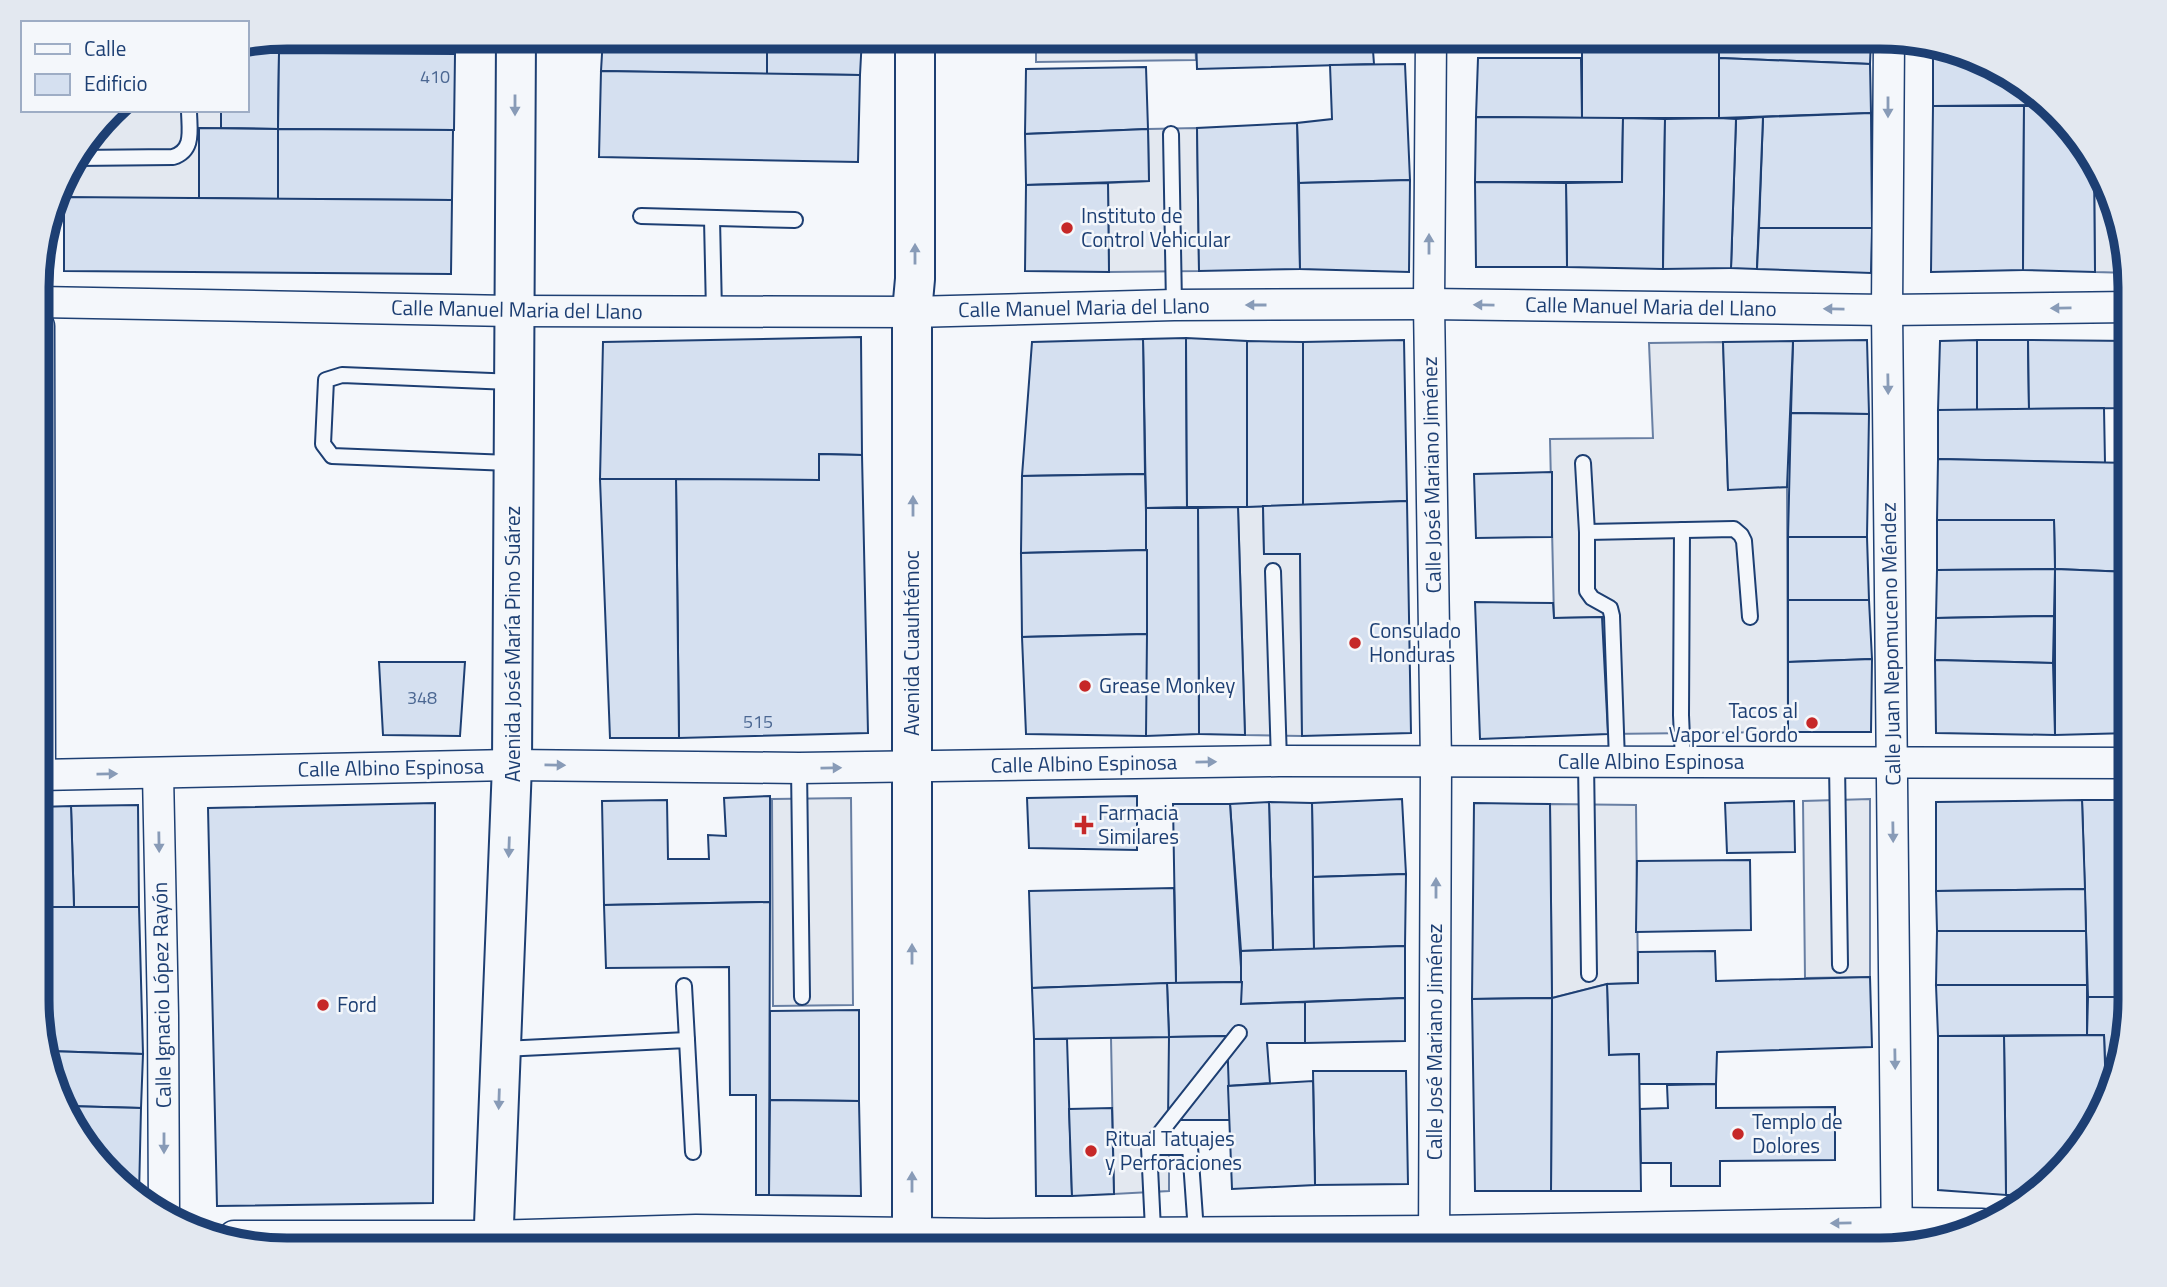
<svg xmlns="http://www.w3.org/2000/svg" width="2167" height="1287" font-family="'Titillium Web',sans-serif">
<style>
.parking{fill:#e3e8f0;stroke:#687fa3;stroke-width:2}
.building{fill:#d5e0f0;stroke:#1d3f73;stroke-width:2}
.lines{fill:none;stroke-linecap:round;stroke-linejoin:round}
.lane-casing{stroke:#1d3f73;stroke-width:18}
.street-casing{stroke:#1d3f73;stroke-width:33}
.highway-casing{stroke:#1d3f73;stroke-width:42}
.lane{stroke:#f4f7fb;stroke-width:14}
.street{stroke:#f4f7fb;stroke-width:30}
.highway{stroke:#f4f7fb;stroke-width:38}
.oneway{fill:#889bb7}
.poi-dot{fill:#c62828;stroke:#f4f7fb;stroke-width:2.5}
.labels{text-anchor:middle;stroke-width:5;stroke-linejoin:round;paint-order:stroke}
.number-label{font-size:18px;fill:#4b6792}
.poi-label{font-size:21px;fill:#1d3f73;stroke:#f4f7fb;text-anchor:start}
.street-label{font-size:21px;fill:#1d3f73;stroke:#f4f7fb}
.rim{fill:none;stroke:#1d3f73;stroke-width:9}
</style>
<rect width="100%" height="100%" fill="#f4f7fb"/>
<!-- parking -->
<g class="parking">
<path d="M1036 37H1195L1196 60 1036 62Z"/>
<path d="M113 110H221V128H199V198H63V175Z"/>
<path d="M1197 128 1199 271 1109 272 1108 183 1149 181 1148 129Z"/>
<path d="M2094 165 2130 270V273L2095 272Z"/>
<path d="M1723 342 1728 489 1787 487 1788 732 1608 734 1602 617 1554 618 1550 439 1653 438 1649 343Z"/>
<path d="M1263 506 1264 554H1300L1302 736 1245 735 1238 507Z"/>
<path d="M851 798 853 1005 773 1006 772 799Z"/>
<path d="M1870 799V977L1805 978 1803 801Z"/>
<path d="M1550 804 1636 805 1638 983 1607 984 1552 998Z"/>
<path d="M1169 1037V1191L1114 1194 1111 1038Z"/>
</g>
<!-- building -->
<g class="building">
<path d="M287 37H445L444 54 279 53 278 38Z"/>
<path d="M603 37H767V74L601 71Z"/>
<path d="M767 37H862L860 75 767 74Z"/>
<path d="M1196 37H1372L1374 64 1197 69Z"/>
<rect x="1582" y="37" width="137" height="81"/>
<path d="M1719 37H1871L1870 64 1719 58Z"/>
<path d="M1933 51 2006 70 2043 105 1933 106Z"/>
<path d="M247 52 279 53 278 129 221 128V110H247Z"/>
<path d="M279 53 455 54 454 130 278 129Z"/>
<path d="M1478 58H1581L1582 118 1476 117Z"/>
<path d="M1719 58 1870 64 1871 113 1719 118Z"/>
<path d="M1405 64 1410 180 1299 183 1297 123 1332 119 1330 65Z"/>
<path d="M1146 67 1148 129 1025 134 1026 69Z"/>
<path d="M601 71 860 75 858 162 599 157Z"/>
<path d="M1933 106H2024L2023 270 1931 272Z"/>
<path d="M2024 106H2043L2088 148 2094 165 2095 272 2023 270Z"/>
<path d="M1871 113 1872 228H1759L1763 117Z"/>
<path d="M1476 117 1623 118 1622 182H1475Z"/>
<path d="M1763 117 1757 269 1731 268 1736 119Z"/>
<path d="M1623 118 1665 119 1663 269 1567 267 1566 183 1622 182Z"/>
<path d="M1719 118 1736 119 1731 268 1663 269 1665 119Z"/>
<path d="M1297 123 1300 269 1199 271 1197 128Z"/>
<path d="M199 128 278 129V199L199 198Z"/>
<path d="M278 129 453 130 452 200 278 199Z"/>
<path d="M1148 129 1149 181 1026 185 1025 134Z"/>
<path d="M1410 180 1409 272 1300 269 1299 183Z"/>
<path d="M1475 182 1566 183 1567 267H1476Z"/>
<path d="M1108 183 1109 272 1025 271 1026 185Z"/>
<path d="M64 197 452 200 451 274 64 271Z"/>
<path d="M1759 228H1872L1871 273 1757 269Z"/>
<path d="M861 337 862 455 819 454V480L600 479 603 342Z"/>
<path d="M1186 338 1187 507 1146 508 1143 339Z"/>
<path d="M1186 338 1247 341V507H1187Z"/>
<path d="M1143 339 1145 474 1022 476 1032 342Z"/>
<path d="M1404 340 1407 501 1303 505V342Z"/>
<path d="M1867 340 1869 414 1791 413 1793 341Z"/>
<path d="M1977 340V410H1938L1940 341Z"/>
<path d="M1977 340H2028L2029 409 1977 410Z"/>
<path d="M2028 340 2130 341V408L2029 409Z"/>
<path d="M1247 341 1303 342V505L1247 507Z"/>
<path d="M1793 341 1787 487 1728 490 1723 342Z"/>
<path d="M2104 408 2105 463 1938 459V410Z"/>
<path d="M1791 413 1869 414 1867 537H1788Z"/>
<path d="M819 454 862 455 868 733 679 738 676 479 819 480Z"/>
<path d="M1938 459 2130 463V572L2055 569 2054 520H1937Z"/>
<path d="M1552 472V537L1476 538 1474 474Z"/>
<path d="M1145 474 1147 550 1021 553 1022 476Z"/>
<path d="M600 479H676L679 738H610Z"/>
<path d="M1407 501 1411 733 1302 736 1300 554H1264L1263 506Z"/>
<path d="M1238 507 1245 735 1199 734 1198 508Z"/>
<path d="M1146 508H1198L1199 734 1146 736Z"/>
<path d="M1937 520H2054L2055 569 1937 570Z"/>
<path d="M1788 537H1867L1869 600H1788Z"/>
<path d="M1147 550V634L1022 637 1021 553Z"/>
<path d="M2055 569 2054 616 1936 618 1937 570Z"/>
<path d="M2055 569 2130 572V733L2055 735Z"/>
<path d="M1788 600H1869L1872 659 1788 662Z"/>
<path d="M1475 602 1553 603 1554 618 1602 617 1608 734 1480 739Z"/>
<path d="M2054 616 2053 663 1935 660 1936 618Z"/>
<path d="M1147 634 1146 736 1026 734 1022 637Z"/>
<path d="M1872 659 1871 732H1788V662Z"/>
<path d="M1935 660 2053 663 2055 735 1936 733Z"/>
<path d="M379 662H465L460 736 383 735Z"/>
<path d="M770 796V902L604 905 602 801 667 800 668 859H709L708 835 726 836 724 798Z"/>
<path d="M1137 796V850L1029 848 1027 798Z"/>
<path d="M1402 799 1406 874 1313 877 1312 803Z"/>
<path d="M2082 800H2130V997H2088Z"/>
<path d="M2082 800 2085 889 1936 891V802Z"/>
<path d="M1794 801 1795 852 1727 853 1725 803Z"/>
<path d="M1269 802 1312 803 1314 949 1273 950Z"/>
<path d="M1269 802 1273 950 1241 951 1230 804Z"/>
<path d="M435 803 433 1203 217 1206 208 808Z"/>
<path d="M1474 803 1550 804 1552 998 1472 999Z"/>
<path d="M1173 804H1230L1242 982 1176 983Z"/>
<path d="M138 805 139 907H74L71 806Z"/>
<path d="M71 806 74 907H39V807Z"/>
<path d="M1750 860 1751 930 1636 932 1637 861Z"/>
<path d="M1406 874 1405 946 1314 949 1313 877Z"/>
<path d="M1174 888 1176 983 1032 988 1029 891Z"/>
<path d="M2085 889 2086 931H1937L1936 891Z"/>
<path d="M770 902 769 1195H756V1095H730L729 967 606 968 604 905Z"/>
<path d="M39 907H139L143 1054 46 1051 39 1032Z"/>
<path d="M1937 931H2086L2087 985H1936Z"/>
<path d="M1405 946V998L1241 1004V951Z"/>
<path d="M1715 951 1716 981 1870 977 1872 1047 1717 1052 1716 1084H1639V1054L1609 1055 1607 984 1638 983V952Z"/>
<path d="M1242 982 1241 1004 1305 1002V1043H1267L1270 1083 1228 1086 1227 1036 1169 1037 1167 983Z"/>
<path d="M1167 983 1169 1037 1034 1039 1032 988Z"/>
<path d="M1607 984 1609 1055 1639 1054 1641 1191H1551L1552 998Z"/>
<path d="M1936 985H2087V1035L1938 1036Z"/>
<path d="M2088 997H2130V1016L2106 1093 2104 1035H2087Z"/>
<path d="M1405 998V1041L1305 1043V1002Z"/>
<path d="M1552 998 1551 1191H1475L1472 999Z"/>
<path d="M859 1010V1101L770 1100V1011Z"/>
<path d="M2104 1035 2106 1093 2097 1126 2027 1195H2006L2004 1036Z"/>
<path d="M1227 1036 1230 1120H1168L1169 1037Z"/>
<path d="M1938 1036H2004L2006 1195 1938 1190Z"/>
<path d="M1034 1039H1067L1072 1196H1036Z"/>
<path d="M46 1051 143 1054 141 1108 66 1106Z"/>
<path d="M1313 1071H1406L1408 1184 1315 1185Z"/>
<path d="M1313 1081 1315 1185 1232 1189 1228 1086Z"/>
<path d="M1716 1084V1108L1835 1107V1160L1720 1161V1186H1671V1163H1641L1640 1109 1668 1108 1667 1085Z"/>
<path d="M770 1100 859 1101 861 1196 769 1195Z"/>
<path d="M66 1106 141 1108 139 1195 79 1139Z"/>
<path d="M1112 1108 1114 1194 1072 1196 1069 1109Z"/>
</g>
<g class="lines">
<!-- lane casing -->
<g class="lane-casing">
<g id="lane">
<path d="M1163 37V40"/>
<path d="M1171 134 1174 305"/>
<path d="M76 158 173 157C195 150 189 129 189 110"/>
<path d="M641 216 795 220"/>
<path d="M712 219 714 312"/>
<path d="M513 382 342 375 326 380 323 444 332 456 513 463"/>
<path d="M1583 463 1587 532V591L1592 598 1610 608 1612 616 1617 761"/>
<path d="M1682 530 1681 715 1683 761"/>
<path d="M1587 532 1734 529 1741 535 1744 541 1750 617"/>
<path d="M1273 571 1279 761"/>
<path d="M1586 762 1589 974"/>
<path d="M1837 764 1840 965"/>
<path d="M799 768 802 997"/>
<path d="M684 986 687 1040"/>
<path d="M503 1049 687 1040 693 1152"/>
<path d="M1149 1147H1190L1196 1232"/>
<path d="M1154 1250 1149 1147 1239 1033"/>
</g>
</g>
<!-- street casing -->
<g class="street-casing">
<g id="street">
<path d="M1431 37 1429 304 1436 763 1434 1250"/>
<path d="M1889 39 1887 310 1897 1250"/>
<path d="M39 302 515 311 912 312 1174 305 1429 304 1887 310 2130 307"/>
<path d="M39 326 40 775"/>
<path d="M158 774 163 1016 164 1217"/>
<path d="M39 775 512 765 799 768 1279 761 2130 763"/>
<path d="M234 1236H494L696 1230 986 1234 1434 1231 1896 1223 1982 1224"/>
</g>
</g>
<!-- highway casing -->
<g class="highway-casing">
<g id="highway">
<path d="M493 1250 512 765 516 37"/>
<path d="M912 1250V312L915 279V37"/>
</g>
</g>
<!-- lane -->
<use href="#lane" class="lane"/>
<!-- street -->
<use href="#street" class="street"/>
<!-- highway -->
<use href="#highway" class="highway"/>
</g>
<!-- one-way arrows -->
<defs><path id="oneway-solid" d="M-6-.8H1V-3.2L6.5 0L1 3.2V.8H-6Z" transform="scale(1.75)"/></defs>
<g class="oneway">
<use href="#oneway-solid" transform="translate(515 105) rotate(90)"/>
<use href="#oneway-solid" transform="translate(1888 107) rotate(90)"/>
<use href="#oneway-solid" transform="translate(1429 244) rotate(-90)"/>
<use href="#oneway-solid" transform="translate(915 254) rotate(-90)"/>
<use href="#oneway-solid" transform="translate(1256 305) rotate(180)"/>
<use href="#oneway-solid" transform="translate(1484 305) rotate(-179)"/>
<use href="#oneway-solid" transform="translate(2061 308) rotate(179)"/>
<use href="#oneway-solid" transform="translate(1834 309) rotate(-179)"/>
<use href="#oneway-solid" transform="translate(1888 384) rotate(89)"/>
<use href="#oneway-solid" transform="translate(913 506) rotate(-90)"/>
<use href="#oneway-solid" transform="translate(1206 762) rotate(-1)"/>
<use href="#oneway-solid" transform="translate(555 765) rotate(1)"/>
<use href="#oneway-solid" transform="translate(831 768) rotate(-1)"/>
<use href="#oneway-solid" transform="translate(107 774) rotate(-1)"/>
<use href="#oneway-solid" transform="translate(1893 832) rotate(89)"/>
<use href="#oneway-solid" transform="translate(159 842) rotate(89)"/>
<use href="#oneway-solid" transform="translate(509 847) rotate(92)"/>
<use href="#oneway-solid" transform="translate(1436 888) rotate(-90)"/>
<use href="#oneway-solid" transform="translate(912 954) rotate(-90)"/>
<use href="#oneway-solid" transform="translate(1895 1059) rotate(89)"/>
<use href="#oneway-solid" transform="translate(499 1099) rotate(92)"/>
<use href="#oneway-solid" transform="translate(164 1143) rotate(90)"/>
<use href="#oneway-solid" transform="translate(912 1182) rotate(-90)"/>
<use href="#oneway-solid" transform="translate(1841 1223) rotate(179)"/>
</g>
<!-- markers -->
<g class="poi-dot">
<circle cx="1067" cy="228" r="7"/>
<circle cx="1355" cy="643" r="7"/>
<circle cx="1085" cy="686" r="7"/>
<circle cx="1812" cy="723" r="7"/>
<path d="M1080.5 814.5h7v7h7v7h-7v7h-7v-7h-7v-7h7z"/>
<circle cx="323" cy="1005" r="7"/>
<circle cx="1738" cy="1134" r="7"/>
<circle cx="1091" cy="1151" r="7"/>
</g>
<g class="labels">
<!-- number labels -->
<g class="number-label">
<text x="435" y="83">410</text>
<text x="422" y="704">348</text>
<text x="758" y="728">515</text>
</g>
<!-- poi labels -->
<g class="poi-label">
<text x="1081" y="223">Instituto de<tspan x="1081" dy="24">Control Vehicular</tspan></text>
<text x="1369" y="638">Consulado<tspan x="1369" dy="24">Honduras</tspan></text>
<text x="1099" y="693">Grease Monkey</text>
<text x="1798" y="718" text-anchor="end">Tacos al<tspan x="1798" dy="24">Vapor el Gordo</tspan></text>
<text x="1098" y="820">Farmacia<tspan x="1098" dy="24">Similares</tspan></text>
<text x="337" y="1012">Ford</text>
<text x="1752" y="1129">Templo de<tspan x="1752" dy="24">Dolores</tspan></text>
<text x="1105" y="1146">Ritual Tatuajes<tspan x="1105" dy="24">y Perforaciones</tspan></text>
</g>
<!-- street labels -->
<g class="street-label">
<text transform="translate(1651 307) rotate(1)" y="7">Calle Manuel Maria del Llano</text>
<text transform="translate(1084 308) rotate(-1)" y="7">Calle Manuel Maria del Llano</text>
<text transform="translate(517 310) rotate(1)" y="7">Calle Manuel Maria del Llano</text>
<text transform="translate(1432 475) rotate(-91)" y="7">Calle José Mariano Jiménez</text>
<text transform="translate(912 643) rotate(-90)" y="7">Avenida Cuauhtémoc</text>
<text transform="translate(513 644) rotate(-90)" y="7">Avenida José María Pino Suárez</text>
<text transform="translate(1891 644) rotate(-91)" y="7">Calle Juan Nepomuceno Méndez</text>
<text x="1651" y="769">Calle Albino Espinosa</text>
<text transform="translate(1084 764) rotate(-1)" y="7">Calle Albino Espinosa</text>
<text transform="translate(391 768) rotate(-1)" y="7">Calle Albino Espinosa</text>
<text transform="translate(162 995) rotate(-91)" y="7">Calle Ignacio López Rayón</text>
<text transform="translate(1435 1042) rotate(-90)" y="7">Calle José Mariano Jiménez</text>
</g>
</g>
<!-- crop -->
<path d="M0 0H2167V1287H0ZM287 49H1880A238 238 0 0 1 2118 287V1000A238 238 0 0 1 1880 1238H287A238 238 0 0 1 49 1000V287A238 238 0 0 1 287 49Z" fill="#e3e8f0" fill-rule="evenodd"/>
<path class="rim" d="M287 49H1880A238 238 0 0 1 2118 287V1000A238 238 0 0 1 1880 1238H287A238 238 0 0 1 49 1000V287A238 238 0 0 1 287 49Z"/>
<!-- legend -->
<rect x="21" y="21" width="228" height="91" fill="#f4f7fb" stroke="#9eadc5" stroke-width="2"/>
<rect x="35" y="44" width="35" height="10" fill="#f4f7fb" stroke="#9eadc5" stroke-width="2"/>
<text x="84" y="56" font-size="21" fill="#1d3f73">Calle</text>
<rect x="35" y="74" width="35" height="21" fill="#d5e0f0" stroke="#9eadc5" stroke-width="2"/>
<text x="84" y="91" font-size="21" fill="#1d3f73">Edificio</text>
</svg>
